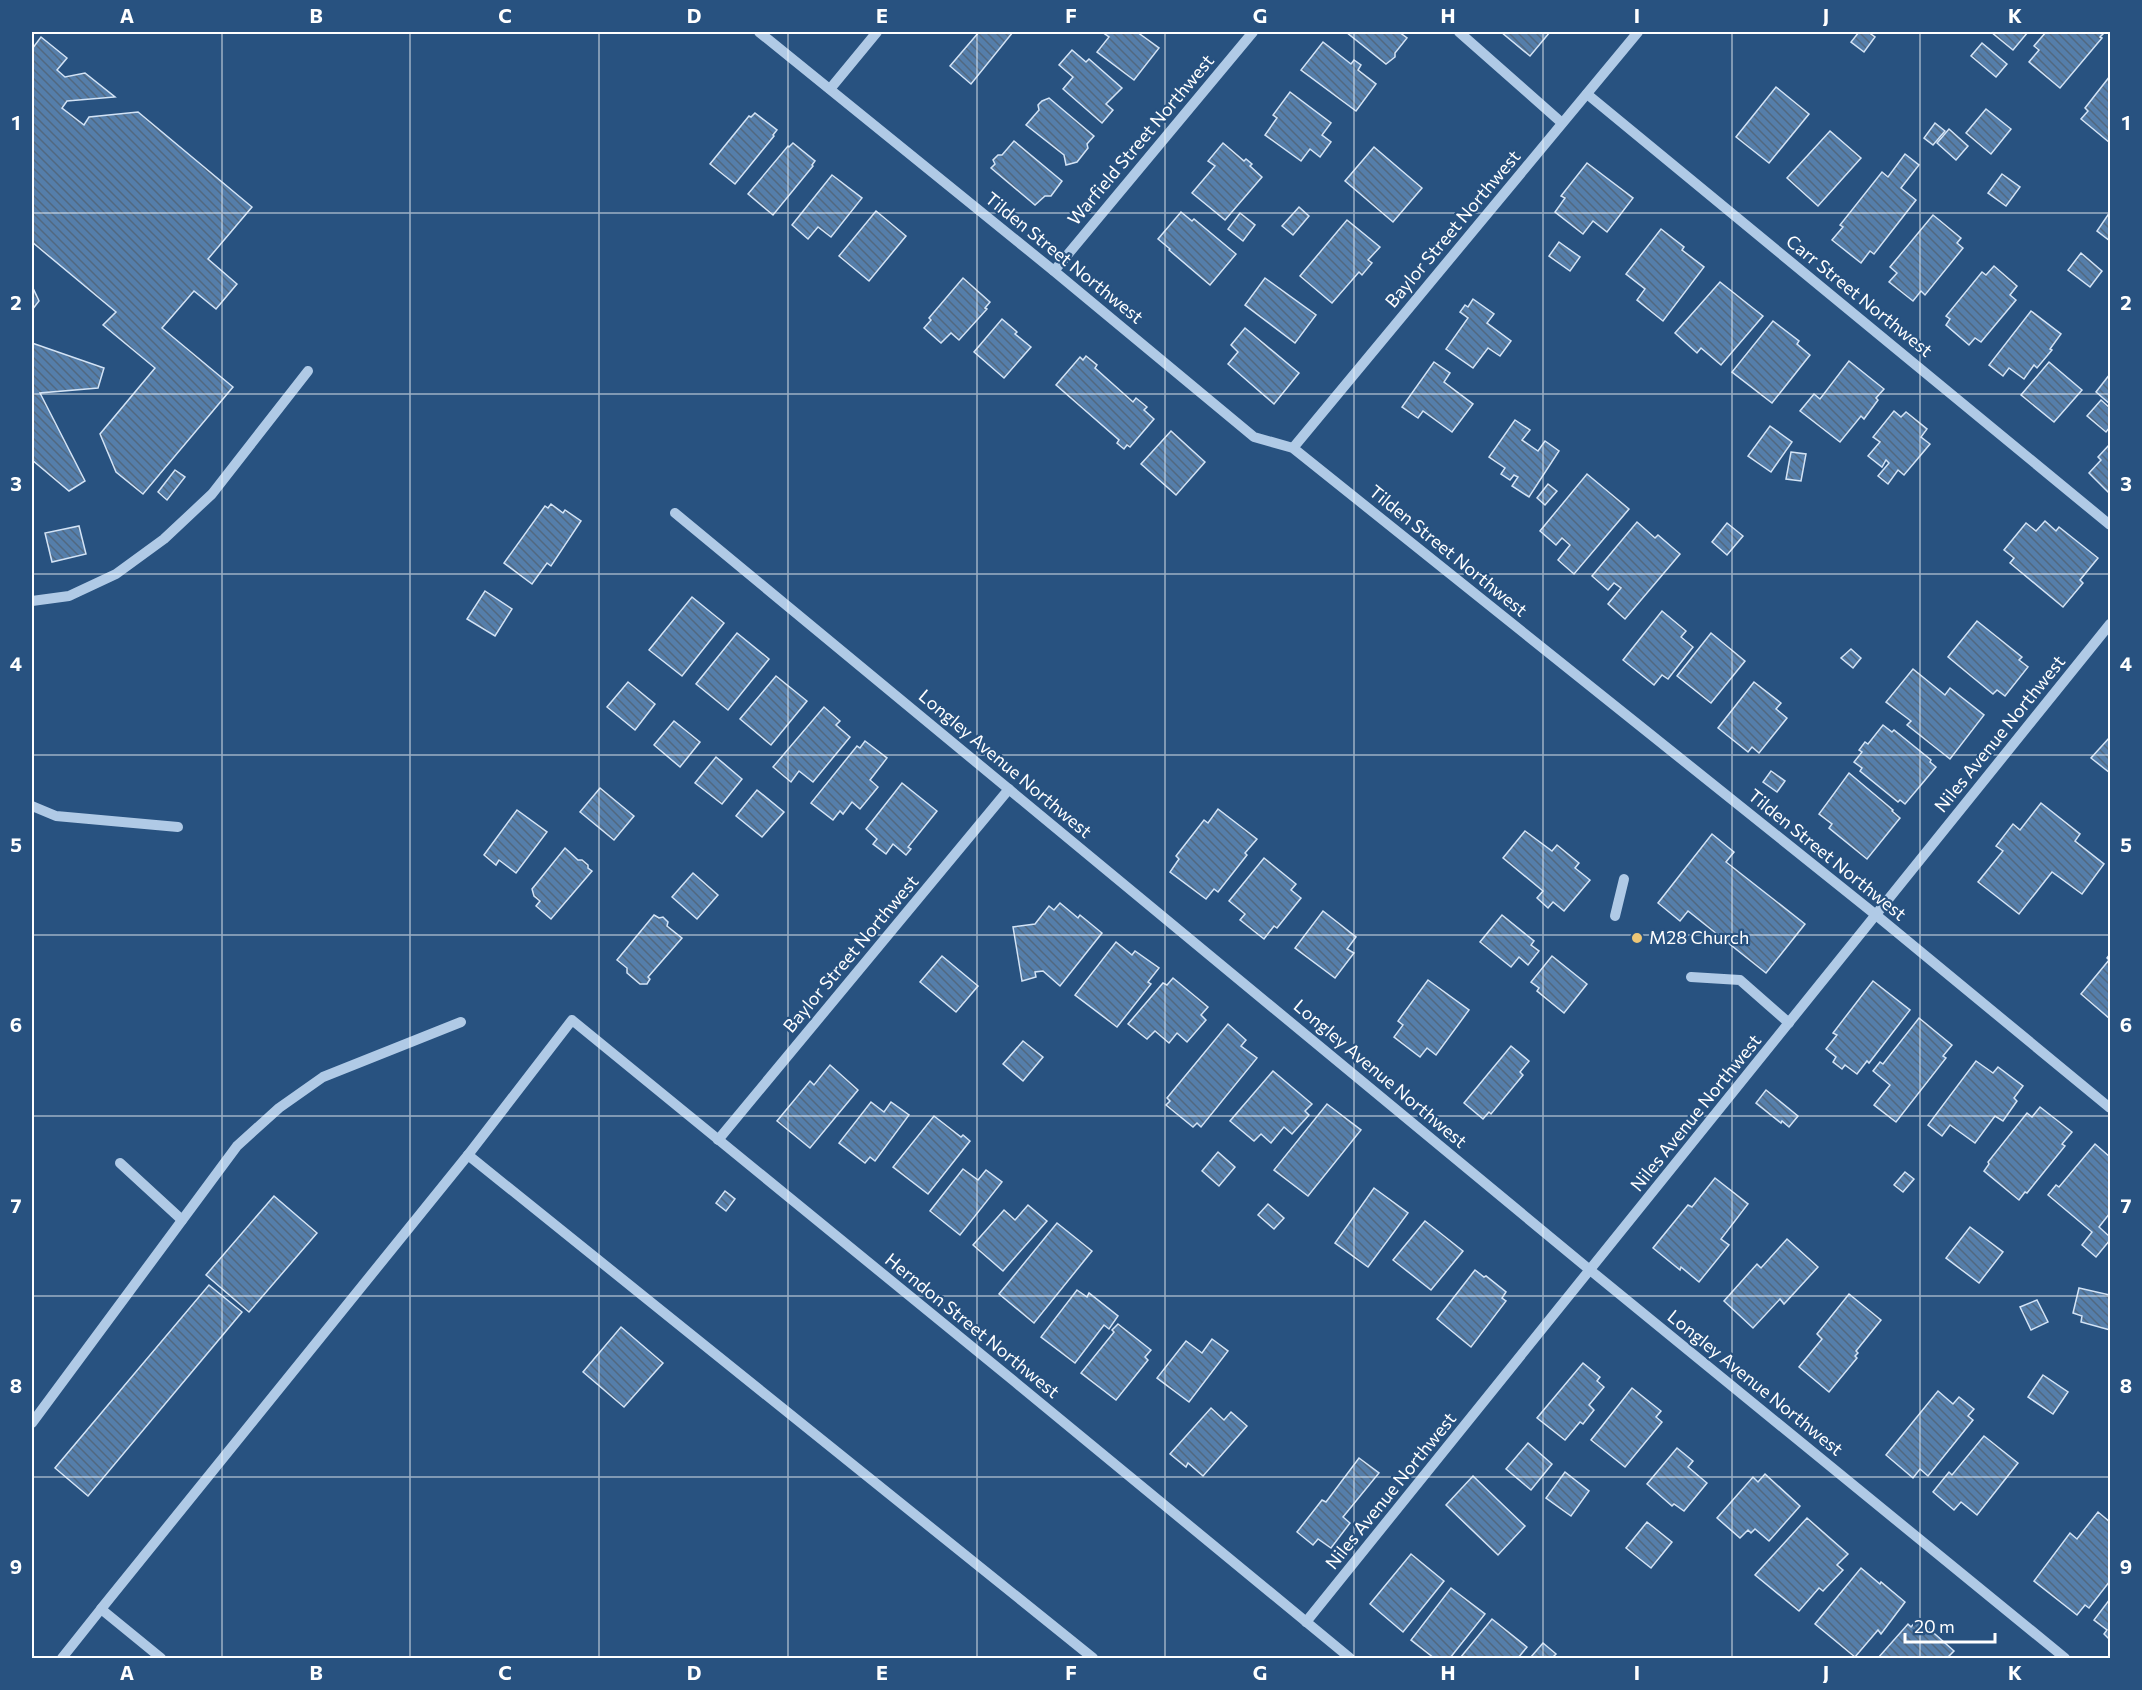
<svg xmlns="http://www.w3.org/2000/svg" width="2142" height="1690" font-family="Commissioner,sans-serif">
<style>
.building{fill:url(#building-back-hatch);stroke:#d3e3f5;stroke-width:1.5}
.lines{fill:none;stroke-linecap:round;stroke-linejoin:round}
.minor{stroke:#b0cae6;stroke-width:10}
.grid{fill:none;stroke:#fff;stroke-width:1.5;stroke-opacity:0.55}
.poi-dot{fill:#edc676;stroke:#285280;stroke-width:2}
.labels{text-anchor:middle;stroke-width:4.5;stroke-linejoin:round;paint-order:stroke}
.street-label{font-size:18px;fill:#fff;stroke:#285280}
.poi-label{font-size:18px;fill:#fff;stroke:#285280;text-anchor:start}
.neatline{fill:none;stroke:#fff;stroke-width:2}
.grid-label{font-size:20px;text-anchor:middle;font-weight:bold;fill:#fff}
</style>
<defs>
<pattern id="building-back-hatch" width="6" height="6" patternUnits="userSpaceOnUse" patternTransform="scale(1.5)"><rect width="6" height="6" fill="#557eaa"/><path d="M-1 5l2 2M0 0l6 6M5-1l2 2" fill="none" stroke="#516880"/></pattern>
</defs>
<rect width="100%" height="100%" fill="#285280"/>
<!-- building -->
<g class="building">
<path d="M979 32H1013L971 84 950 66Z"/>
<path d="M1102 32H1137L1159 48 1134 80 1097 52 1109 37Z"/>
<path d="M1346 32H1399L1407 38 1395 53V57L1386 64Z"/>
<path d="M1501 32H1550L1530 56Z"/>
<path d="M1859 32H1868L1875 37 1864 52 1851 42Z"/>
<path d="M1991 32H2028L2013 50Z"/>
<path d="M2046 32H2105L2100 37 2102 38 2060 88 2029 62 2039 50 2034 46Z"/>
<path d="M41 37 67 58 57 70 65 77 85 73 115 97 67 101 62 108 84 125 89 117 138 112 252 207 208 259 237 284 216 309 194 291 162 328 233 387 143 494 116 472 100 434 155 368 103 325 116 312 32 242V49Z"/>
<path d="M1323 42 1351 64 1354 60 1361 65 1358 70 1376 84 1356 111 1301 70Z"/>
<path d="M1982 43 2007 64 1996 77 1971 56Z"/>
<path d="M1072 50 1086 62 1089 59 1122 88 1106 104 1113 110 1102 123 1063 89 1073 77 1059 65Z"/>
<path d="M2110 76V143L2081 119 2088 111 2085 108Z"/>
<path d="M1776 87 1809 114 1769 163 1736 137Z"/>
<path d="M1290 92 1331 123 1322 135 1331 142 1320 157 1310 149 1301 161 1265 135 1277 118 1273 115Z"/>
<path d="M1049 98 1094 136 1087 144 1088 148 1077 162 1066 165 1064 155 1026 125 1039 110 1038 105 1042 101Z"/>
<path d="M1986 109 2011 129 1991 154 1966 133Z"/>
<path d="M755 113 777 130 773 135 774 136 735 184 710 164 749 116 751 117Z"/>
<path d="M1935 123 1945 131 1933 145 1924 138Z"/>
<path d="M1949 129 1968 146 1956 160 1937 143Z"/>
<path d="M1830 131 1861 158 1818 206 1787 178Z"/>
<path d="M1014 141 1062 181 1051 196H1045L1035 205 991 168 995 164 993 160 998 155H1002Z"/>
<path d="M793 143 815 161 812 165 813 166 773 215 748 194 788 146 789 147Z"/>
<path d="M1223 143 1244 161 1246 159 1252 164 1250 166 1262 177 1225 220 1192 193 1215 166 1208 161Z"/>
<path d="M1374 147 1422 188 1393 222 1345 181Z"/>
<path d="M1905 154 1919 165 1901 188 1916 200 1874 254 1870 251 1861 263 1832 240 1843 227 1840 225 1882 172 1888 177Z"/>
<path d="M1587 163 1633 198 1607 232 1593 221 1583 234 1555 212 1565 198 1561 196Z"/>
<path d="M2002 174 2020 187 2006 206 1988 193Z"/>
<path d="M832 175 862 198 831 237 818 227 808 239 792 225Z"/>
<path d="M1299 207 1309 216 1293 235 1282 226Z"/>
<path d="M876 211 906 236 869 281 839 256Z"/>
<path d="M1181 212 1192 221 1194 219 1236 254 1210 285 1169 250 1170 249 1158 239Z"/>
<path d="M2110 212V241L2097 231Z"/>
<path d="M1240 213 1255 225 1243 241 1228 229Z"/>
<path d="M1933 215 1961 238 1957 243 1963 248 1925 295 1921 291 1913 301 1889 282 1897 273 1890 267Z"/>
<path d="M1347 220 1380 247 1368 260 1372 263 1362 275 1359 272 1332 303 1300 276Z"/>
<path d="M1661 229 1684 247 1682 250 1704 267 1663 321 1637 300 1645 289 1626 274Z"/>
<path d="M1559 242 1580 257 1570 271 1549 256Z"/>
<path d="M2081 253 2102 271 2090 287 2068 270Z"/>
<path d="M1994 266 2017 286 2010 295 2016 300 1981 342 1975 338 1969 345 1946 325 1950 319 1946 316 1982 272 1986 275Z"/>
<path d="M963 278 990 302 985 308 987 309 959 340 951 333 941 343 924 328 931 320 929 318Z"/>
<path d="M1265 278 1316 315 1295 343 1245 305Z"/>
<path d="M1720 282 1763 316 1721 365 1701 348 1697 353 1675 333Z"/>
<path d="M32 286 39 301 32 310Z"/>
<path d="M1473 299 1494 314 1487 323 1511 341 1500 356 1488 348 1473 368 1446 349 1468 318 1460 312 1465 305 1468 307Z"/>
<path d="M2031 311 2061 334 2050 349 2052 350 2037 368 2034 365 2024 379 2009 368 2003 376 1989 365Z"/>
<path d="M1002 319 1017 332 1015 334 1031 347 1004 378 974 352Z"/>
<path d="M1773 321 1799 341 1797 344 1810 355 1772 403 1732 372Z"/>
<path d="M1245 328 1299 373 1274 404 1228 364 1238 352 1231 345Z"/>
<path d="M32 343 104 368 98 388 40 393 85 481 69 491 32 460Z"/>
<path d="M1086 356 1097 365 1095 368 1133 402 1136 398 1147 407 1144 410 1154 419 1130 447 1127 445 1124 449 1117 443 1119 440 1056 385 1080 357 1083 360Z"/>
<path d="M1849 361 1884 389 1876 398 1878 400 1864 419 1861 416 1840 442 1800 411 1814 394 1820 399Z"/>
<path d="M1434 362 1450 373 1444 382 1473 404 1452 432 1423 411 1418 418 1402 407Z"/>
<path d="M2049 362 2082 390 2054 422 2021 395Z"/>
<path d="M2110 374V404L2096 392Z"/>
<path d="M2101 400 2110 408V427L2106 432 2087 416Z"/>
<path d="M1894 411 1901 417 1906 412 1927 429 1921 437 1930 444 1904 475 1898 470 1888 484 1878 476 1889 463 1886 460 1882 467 1868 456 1880 442 1873 437Z"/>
<path d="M1515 420 1530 430 1522 440 1538 451 1545 441 1559 451 1529 497 1512 486 1518 477 1514 475 1510 480 1501 474 1505 468 1489 457Z"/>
<path d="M1770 426 1792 442 1771 472 1748 456Z"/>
<path d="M1171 431 1205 462 1176 495 1141 464Z"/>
<path d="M2110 444V494L2089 473 2101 460 2098 457Z"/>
<path d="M1791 452 1806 454 1801 481 1786 479Z"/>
<path d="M175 470 185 477 167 500 158 492Z"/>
<path d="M1587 474 1629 509 1574 574 1558 560 1570 545 1562 538 1556 545 1540 531Z"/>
<path d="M1548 484 1557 491 1545 505 1537 498Z"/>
<path d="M551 504 563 513 565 510 581 521 551 566 547 563 532 584 504 563 545 506 548 508Z"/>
<path d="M2045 521 2056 531 2059 527 2098 558 2080 580 2083 583 2063 607 2010 563 2014 558 2004 550 2026 523 2036 531Z"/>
<path d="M1637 522 1655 538 1658 535 1680 554 1625 619 1608 604 1621 588 1614 583 1608 590 1592 576Z"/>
<path d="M1727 523 1743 536 1727 555 1712 542Z"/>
<path d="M79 526 86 554 52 562 45 533Z"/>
<path d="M485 591 512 609 495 636 467 619Z"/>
<path d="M692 597 724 623 682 676 649 650Z"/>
<path d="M1662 611 1686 631 1681 637 1693 647 1668 679 1662 675 1654 685 1623 660Z"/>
<path d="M1977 621 2022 657 2019 660 2028 667 2005 696 1997 690 1993 694 1948 657Z"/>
<path d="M737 633 769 659 728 710 696 684Z"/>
<path d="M1711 633 1745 661 1711 703 1677 676Z"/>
<path d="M1851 649 1861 658 1853 668 1841 658Z"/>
<path d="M1913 669 1945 695 1950 688 1984 715 1950 759 1907 725 1911 721 1886 702Z"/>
<path d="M776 676 807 701 771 745 740 719Z"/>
<path d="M628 682 655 704 635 730 607 707Z"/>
<path d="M1754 682 1781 703 1776 709 1787 718 1759 753 1752 747 1748 752 1718 728Z"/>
<path d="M824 707 840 721 836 725 850 737 813 782 799 771 791 782 773 767Z"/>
<path d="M674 721 700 742 680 767 654 745Z"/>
<path d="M1883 725 1892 732 1894 730 1931 760 1930 762 1936 767 1905 804 1900 800 1898 802 1860 771 1862 768 1854 762 1862 752 1859 750 1865 742 1868 744Z"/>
<path d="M2110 737V773L2091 758Z"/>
<path d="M865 741 887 758 870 780 878 787 860 809 852 802 843 814 840 811 833 820 811 803 857 746 860 748Z"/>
<path d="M716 757 742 779 722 804 695 783Z"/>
<path d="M1771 771 1785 781 1777 792 1763 782Z"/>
<path d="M1849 773 1893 810 1892 811 1900 818 1867 859 1829 828 1832 824 1819 814Z"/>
<path d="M902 783 937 811 908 847 911 849 906 855 893 844 886 854 873 844 877 839 866 829Z"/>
<path d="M600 788 634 816 614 840 580 812Z"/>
<path d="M757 790 784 812 762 837 736 816Z"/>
<path d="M2041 803 2080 834 2075 841 2104 864 2082 894 2052 872 2019 914 1978 882 2003 851 1996 846 2013 824 2020 830Z"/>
<path d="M1218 809 1257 839 1245 853 1247 855 1218 892 1214 889 1206 899 1170 872 1179 859 1176 856 1204 820 1208 823Z"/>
<path d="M517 810 547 832 516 873 499 860 496 865 484 855Z"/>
<path d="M1525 831 1552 851 1557 845 1579 863 1575 868 1590 880 1564 911 1553 902 1548 908 1537 898 1543 891 1503 858Z"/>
<path d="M1712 834 1734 852 1726 862 1805 924 1766 973 1688 911 1680 921 1658 903Z"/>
<path d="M565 848 578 860H582L588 865V868L592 871 551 919 536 906 540 901 534 896 532 889Z"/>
<path d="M1264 858 1296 884 1291 890 1301 898 1277 928 1274 926 1264 939 1240 920 1245 914 1229 901Z"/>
<path d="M693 873 718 895 697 919 672 897Z"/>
<path d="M1060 903 1078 918 1080 915 1102 933 1060 986 1043 971 1035 972 1036 977 1022 981 1013 927 1035 924 1049 906 1054 910Z"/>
<path d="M1323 911 1356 937 1347 949 1354 953 1335 978 1295 948Z"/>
<path d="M654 915 659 918 663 917 668 922 667 926 682 938 648 977 650 979 647 984H640L627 973V968L617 960Z"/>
<path d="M1502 915 1534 941 1531 945 1539 951 1528 965 1519 957 1511 967 1480 942Z"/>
<path d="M1116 942 1132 955 1135 951 1159 968 1148 982 1151 984 1117 1027 1075 995Z"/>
<path d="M2110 954V1019L2081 994 2109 960 2107 958Z"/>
<path d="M942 956 978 986 956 1012 920 982Z"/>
<path d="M1552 956 1587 984 1564 1013 1537 991 1539 988 1531 982Z"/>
<path d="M1173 978 1208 1007 1201 1015 1206 1020 1187 1042 1177 1033 1169 1043 1155 1031 1147 1039 1128 1024 1163 983 1167 985Z"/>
<path d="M1428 980 1469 1010 1436 1055 1427 1048 1420 1057 1394 1037 1403 1025 1398 1021Z"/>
<path d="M1873 981 1910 1010 1869 1063 1867 1061 1857 1074 1845 1065 1842 1069 1833 1062 1836 1057 1826 1049 1837 1035 1833 1033Z"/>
<path d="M1919 1018 1952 1045 1943 1056 1946 1058 1896 1122 1874 1105 1890 1085 1873 1071 1880 1062 1883 1064Z"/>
<path d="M1228 1024 1246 1040 1241 1046 1257 1058 1201 1127 1197 1123 1193 1127 1166 1105 1170 1101 1167 1098Z"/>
<path d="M1023 1041 1043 1057 1023 1081 1003 1064Z"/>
<path d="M1511 1046 1529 1061 1520 1072 1523 1075 1491 1114 1489 1112 1483 1119 1464 1103Z"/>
<path d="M1976 1061 1993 1073 1998 1067 2023 1086 2014 1098 2017 1101 2003 1121 1995 1116 1975 1143 1950 1125 1942 1136 1928 1125Z"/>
<path d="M830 1065 858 1090 810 1148 777 1121 810 1081 814 1085Z"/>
<path d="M1273 1071 1312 1104 1305 1111 1309 1115 1292 1134 1284 1127 1271 1143 1261 1134 1254 1141 1230 1121Z"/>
<path d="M1766 1090 1798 1116 1789 1127 1782 1121 1781 1123 1756 1103Z"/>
<path d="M871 1102 884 1112 891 1102 909 1115 875 1161 870 1157 865 1163 839 1143Z"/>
<path d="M1327 1104 1361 1130 1308 1196 1274 1170Z"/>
<path d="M2040 1107 2072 1132 2062 1144 2065 1146 2027 1193 2025 1192 2019 1200 1984 1171 1989 1164 1988 1162 2027 1113 2032 1117Z"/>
<path d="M934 1116 961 1137 963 1135 970 1141 928 1194 893 1167Z"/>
<path d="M2095 1144 2110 1157V1213L2099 1227 2110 1237V1240L2096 1257 2082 1245 2092 1232 2048 1195 2056 1185 2059 1187Z"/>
<path d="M1218 1152 1235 1167 1219 1186 1202 1171Z"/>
<path d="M963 1169 978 1180 986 1170 1002 1182 960 1235 930 1211Z"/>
<path d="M1905 1172 1914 1179 1903 1192 1894 1185Z"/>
<path d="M1715 1178 1748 1204 1721 1239 1729 1245 1699 1282 1681 1267 1680 1270 1653 1248 1688 1205 1692 1207Z"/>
<path d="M1374 1188 1408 1213 1368 1267 1335 1243Z"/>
<path d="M725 1191 735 1199 726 1211 716 1203Z"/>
<path d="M274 1196 317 1233 249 1312 206 1275Z"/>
<path d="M1268 1204 1284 1218 1274 1229 1258 1215Z"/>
<path d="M1028 1205 1047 1221 1003 1271 973 1245 1004 1210 1015 1220Z"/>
<path d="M1425 1221 1463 1251 1431 1290 1393 1260Z"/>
<path d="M1057 1223 1092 1251 1034 1323 999 1294Z"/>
<path d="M1970 1227 2003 1252 1979 1283 1946 1258Z"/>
<path d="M1787 1239 1818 1267 1784 1304 1780 1299 1753 1328 1724 1301 1757 1264 1761 1268Z"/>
<path d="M1475 1270 1484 1277 1486 1276 1506 1292 1502 1298 1506 1301 1471 1347 1437 1319Z"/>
<path d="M209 1285 242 1312 88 1496 55 1468Z"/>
<path d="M2079 1288 2110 1295V1330L2081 1322 2082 1316 2073 1313Z"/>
<path d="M1077 1290 1087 1297 1089 1293 1118 1316 1109 1329 1104 1325 1075 1363 1041 1337Z"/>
<path d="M1849 1294 1881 1320 1856 1351 1858 1353 1855 1356 1857 1358 1829 1392 1799 1367 1822 1339 1817 1334Z"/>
<path d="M2037 1300 2048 1322 2031 1330 2020 1307Z"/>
<path d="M1118 1324 1151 1350 1145 1357 1148 1360 1116 1400 1081 1373 1114 1332 1112 1330Z"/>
<path d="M621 1327 663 1363 624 1407 583 1372Z"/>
<path d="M1212 1339 1228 1351 1189 1402 1157 1378 1186 1341 1202 1353Z"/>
<path d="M1583 1363 1600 1377 1597 1381 1604 1387 1589 1405 1594 1410 1583 1424 1580 1422 1565 1440 1537 1418Z"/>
<path d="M2043 1375 2068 1392 2053 1414 2028 1397Z"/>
<path d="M1632 1388 1661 1411 1656 1417 1662 1422 1625 1467 1591 1440Z"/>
<path d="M1938 1391 1953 1404 1959 1397 1974 1409 1968 1416 1973 1420 1928 1476 1920 1469 1913 1478 1886 1455Z"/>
<path d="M1211 1408 1224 1420 1231 1412 1247 1426 1203 1476 1188 1463 1186 1467 1170 1454Z"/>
<path d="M1984 1436 2018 1463 1977 1515 1961 1502 1954 1510 1933 1492 1949 1472 1952 1475Z"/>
<path d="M1528 1443 1552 1464 1531 1490 1506 1469Z"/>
<path d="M1677 1448 1693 1461 1688 1467 1707 1483 1684 1511 1674 1504 1672 1506 1647 1484Z"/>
<path d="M1359 1458 1379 1473 1343 1517 1350 1523 1331 1548 1318 1539 1313 1545 1297 1532 1322 1500 1326 1502Z"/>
<path d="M1565 1472 1589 1491 1571 1516 1546 1498Z"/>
<path d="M1765 1474 1800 1506 1769 1541 1755 1529 1751 1533 1748 1530 1740 1538 1717 1518 1753 1477 1758 1482Z"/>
<path d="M1473 1476 1525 1526 1498 1555 1446 1505Z"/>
<path d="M2098 1512 2110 1522V1581L2089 1608 2085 1605 2077 1615 2034 1581 2070 1533 2077 1539Z"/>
<path d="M1807 1518 1848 1554 1837 1565 1843 1570 1823 1591 1819 1588 1799 1611 1755 1575Z"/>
<path d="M1647 1522 1672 1542 1651 1568 1626 1548Z"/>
<path d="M1411 1554 1444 1581 1403 1632 1370 1604Z"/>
<path d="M1861 1568 1880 1584 1881 1582 1905 1602 1881 1634 1878 1630 1855 1657 1815 1624Z"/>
<path d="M1451 1588 1485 1614 1450 1658H1434L1411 1640Z"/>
<path d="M2110 1599V1640L2104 1634 2107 1630 2094 1620Z"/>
<path d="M1492 1619 1527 1647 1518 1658H1460Z"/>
<path d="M1918 1619 1954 1651 1947 1658H1878L1908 1624 1911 1627Z"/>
<path d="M1543 1643 1556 1654 1552 1658H1530Z"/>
</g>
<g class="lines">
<!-- minor -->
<g class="minor">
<path d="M759 32 1054 271 1254 437 1293 448 1876 915 2110 1108"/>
<path d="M1459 32 1562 123"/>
<path d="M830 89 877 32"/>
<path d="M1587 94 2110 525"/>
<path d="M1054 271 1253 32"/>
<path d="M1293 448 1638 32"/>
<path d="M675 513 1590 1270 2065 1658"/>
<path d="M32 601 69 596 116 574 164 539 212 494 308 371"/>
<path d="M32 806 56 816 178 827"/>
<path d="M1615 916 1624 879"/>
<path d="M1691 977 1740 980 1789 1023"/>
<path d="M718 1140 1009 789"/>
<path d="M468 1155 1093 1658"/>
<path d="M120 1163 182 1220"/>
<path d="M32 1423 237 1146 279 1108 323 1077 461 1022"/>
<path d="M1306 1622 2110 624"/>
<path d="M62 1658 101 1609"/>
<path d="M161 1658 101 1609 468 1155 572 1020 1015 1382 1350 1658"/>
</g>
</g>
<!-- grid -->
<path class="grid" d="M222 32V1658M410 32V1658M599 32V1658M788 32V1658M977 32V1658M1165 32V1658M1354 32V1658M1543 32V1658M1732 32V1658M1920 32V1658M32 213H2110M32 394H2110M32 574H2110M32 755H2110M32 935H2110M32 1116H2110M32 1296H2110M32 1477H2110"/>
<!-- markers -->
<circle class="poi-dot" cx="1637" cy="938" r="6"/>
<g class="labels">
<!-- street labels -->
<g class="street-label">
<text transform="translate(1141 140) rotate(-50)" y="6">Warfield Street Northwest</text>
<text transform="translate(1453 229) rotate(-50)" y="6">Baylor Street Northwest</text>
<text transform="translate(1064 258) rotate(39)" y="6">Tilden Street Northwest</text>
<text transform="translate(1859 296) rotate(39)" y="6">Carr Street Northwest</text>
<text transform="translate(1448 551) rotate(39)" y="6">Tilden Street Northwest</text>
<text transform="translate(2000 734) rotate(-51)" y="6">Niles Avenue Northwest</text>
<text transform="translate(1005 764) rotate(40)" y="6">Longley Avenue Northwest</text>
<text transform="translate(1827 855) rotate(39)" y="6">Tilden Street Northwest</text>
<text transform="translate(851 954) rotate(-50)" y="6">Baylor Street Northwest</text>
<text transform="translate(1380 1074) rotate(40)" y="6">Longley Avenue Northwest</text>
<text transform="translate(1696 1113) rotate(-51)" y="6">Niles Avenue Northwest</text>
<text transform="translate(972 1326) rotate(39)" y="6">Herndon Street Northwest</text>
<text transform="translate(1755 1383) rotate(39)" y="6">Longley Avenue Northwest</text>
<text transform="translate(1391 1491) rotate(-51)" y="6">Niles Avenue Northwest</text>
</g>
<!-- poi labels -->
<g class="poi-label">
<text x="1649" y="944">M28 Church</text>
</g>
</g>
<!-- border -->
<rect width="2142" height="1690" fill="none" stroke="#285280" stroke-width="66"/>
<!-- scale -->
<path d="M1905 1633v9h90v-9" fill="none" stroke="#ffffff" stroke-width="3"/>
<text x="1914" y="1633" font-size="18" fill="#ffffff" stroke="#285280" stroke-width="4.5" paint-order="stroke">20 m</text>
<rect x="33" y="33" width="2076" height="1624" class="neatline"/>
<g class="grid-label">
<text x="127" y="23">A</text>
<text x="316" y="23">B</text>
<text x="505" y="23">C</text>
<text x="694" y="23">D</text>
<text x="882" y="23">E</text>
<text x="1071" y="23">F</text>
<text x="1260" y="23">G</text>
<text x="1448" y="23">H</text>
<text x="1637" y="23">I</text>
<text x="1826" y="23">J</text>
<text x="2015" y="23">K</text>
<text x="16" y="130">1</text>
<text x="2126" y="130">1</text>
<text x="16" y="310">2</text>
<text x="2126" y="310">2</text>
<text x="16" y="491">3</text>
<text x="2126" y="491">3</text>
<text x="16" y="671">4</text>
<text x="2126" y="671">4</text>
<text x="16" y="852">5</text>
<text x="2126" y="852">5</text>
<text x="16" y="1032">6</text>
<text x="2126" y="1032">6</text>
<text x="16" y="1213">7</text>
<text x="2126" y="1213">7</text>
<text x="16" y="1393">8</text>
<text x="2126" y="1393">8</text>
<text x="16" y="1574">9</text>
<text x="2126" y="1574">9</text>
<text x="127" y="1680">A</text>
<text x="316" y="1680">B</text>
<text x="505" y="1680">C</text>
<text x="694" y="1680">D</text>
<text x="882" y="1680">E</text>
<text x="1071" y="1680">F</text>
<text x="1260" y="1680">G</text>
<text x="1448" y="1680">H</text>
<text x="1637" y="1680">I</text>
<text x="1826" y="1680">J</text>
<text x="2015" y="1680">K</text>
</g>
</svg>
